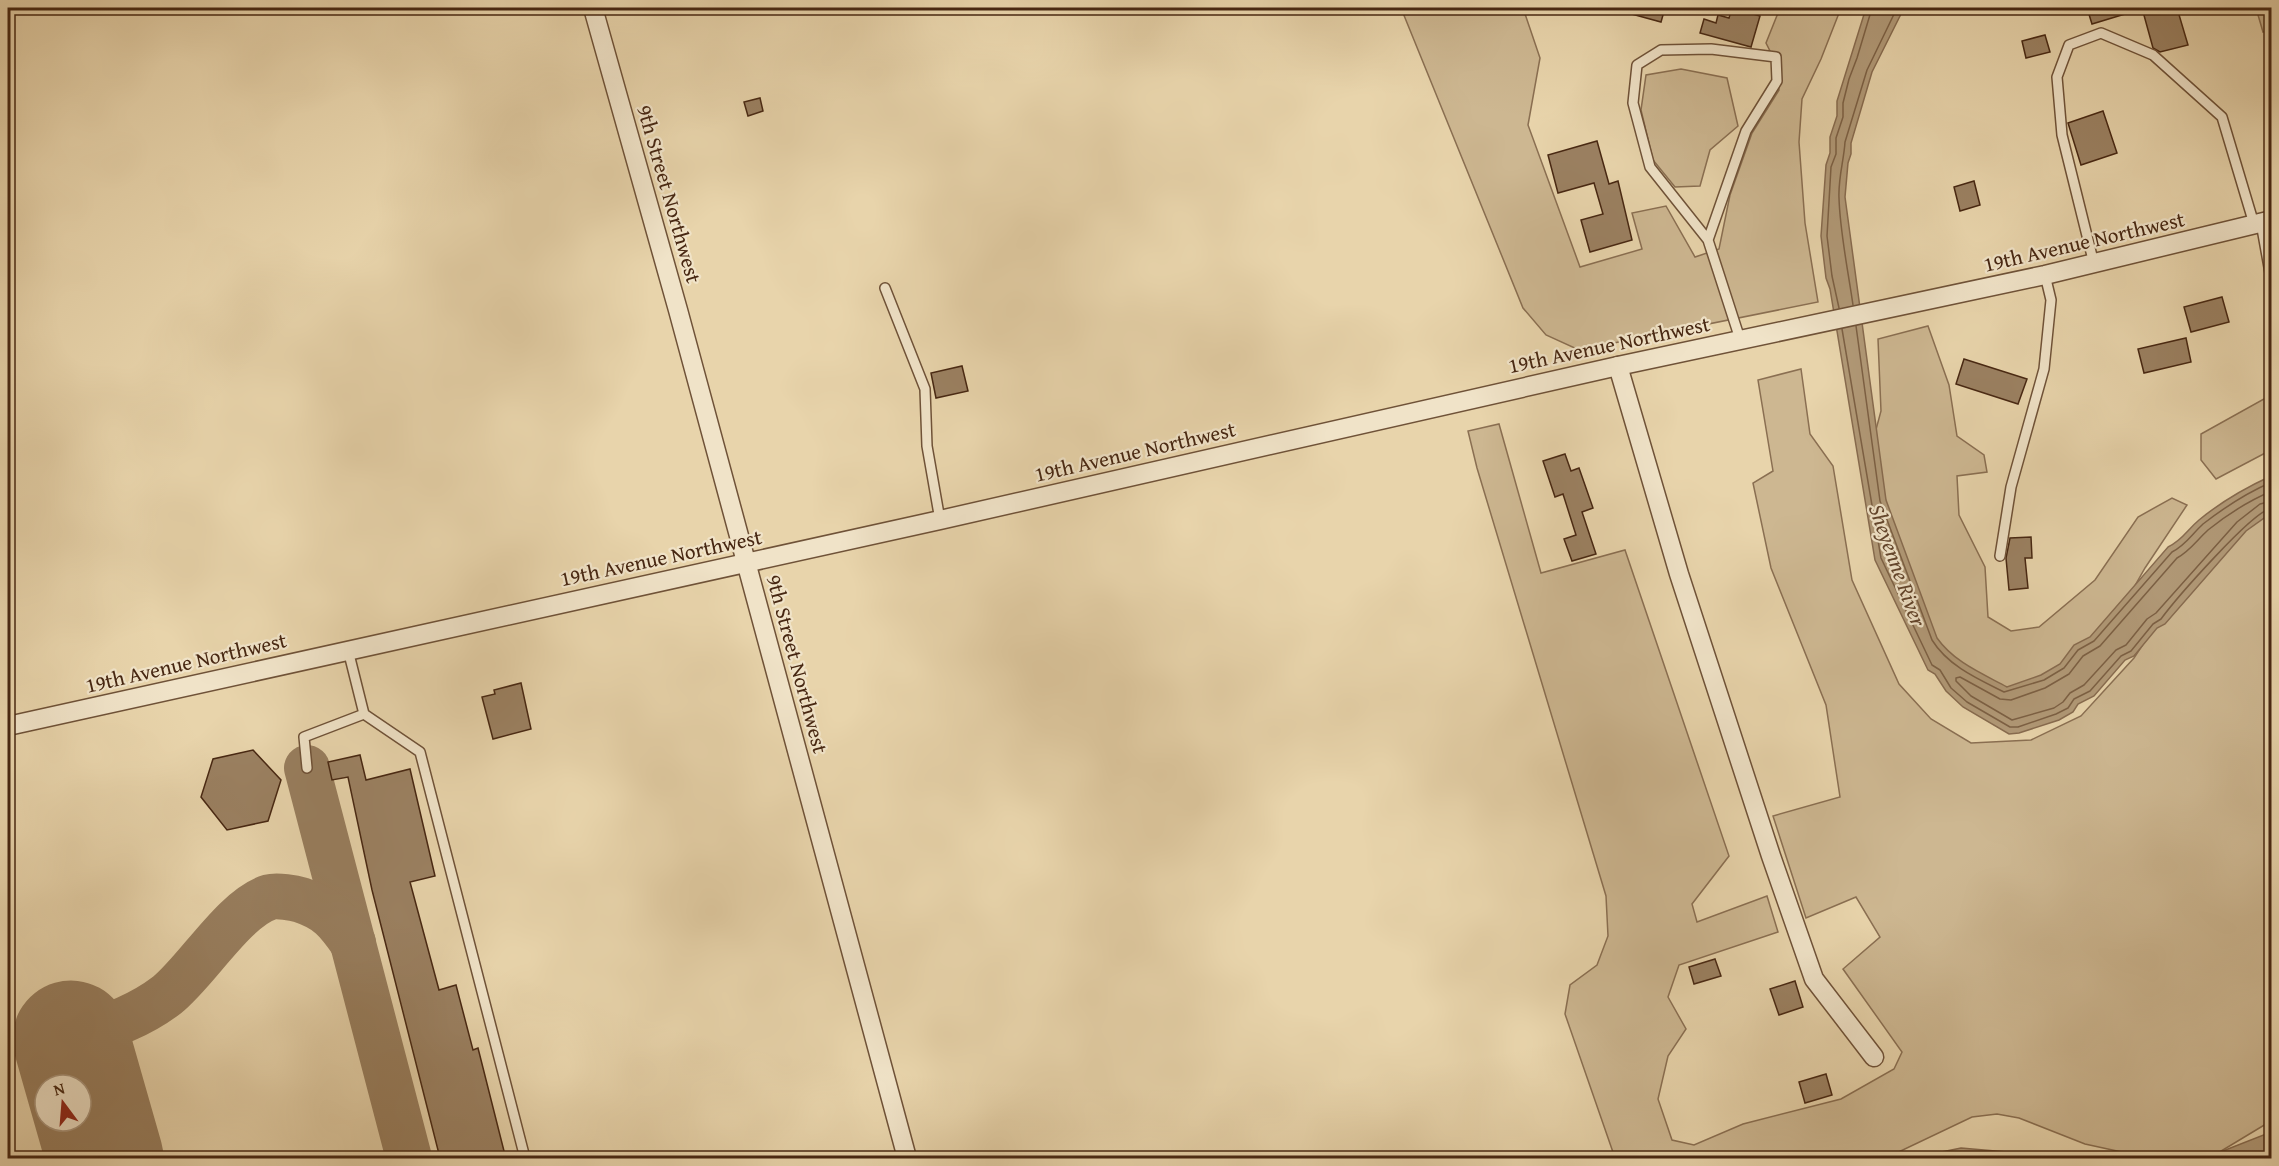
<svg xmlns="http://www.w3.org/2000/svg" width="2279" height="1166" font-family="'Gentium Book Plus',serif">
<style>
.green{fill:#cdb791;stroke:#8a6f52;stroke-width:1.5}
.water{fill:#b19977;stroke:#876b4f;stroke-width:1.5}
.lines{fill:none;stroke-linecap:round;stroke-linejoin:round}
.shore{stroke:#7c6044;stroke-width:1.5}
.taxiway{stroke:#987e5e;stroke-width:46}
.runway{stroke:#987e5e;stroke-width:117}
.building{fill:#9b8162;stroke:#472712;stroke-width:1.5}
.lane-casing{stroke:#6f5238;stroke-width:12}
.street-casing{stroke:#6f5238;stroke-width:21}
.lane{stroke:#f0e3c8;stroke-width:9}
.street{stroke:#f0e3c8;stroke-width:18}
.labels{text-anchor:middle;stroke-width:4.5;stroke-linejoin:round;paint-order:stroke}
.street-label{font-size:21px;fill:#472712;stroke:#f0e3c8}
.water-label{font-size:22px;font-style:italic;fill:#62442b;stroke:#f0e3c8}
</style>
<rect width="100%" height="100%" fill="#e8d4ab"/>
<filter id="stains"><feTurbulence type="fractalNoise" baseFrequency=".00333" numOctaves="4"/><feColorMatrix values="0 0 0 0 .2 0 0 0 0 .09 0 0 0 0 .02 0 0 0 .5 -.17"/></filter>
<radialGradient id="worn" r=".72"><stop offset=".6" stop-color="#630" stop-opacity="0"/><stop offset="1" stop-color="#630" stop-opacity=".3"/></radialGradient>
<!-- green -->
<g class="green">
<path d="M1401 8H1523L1540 58 1528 125 1580 267 1642 249 1632 213 1666 206 1695 257 1719 249 1730 195 1752 133 1779 90 1776 63 1766 43 1780 8H1841L1821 59 1802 99 1799 142 1805 223 1818 302 1579 350 1546 335 1523 308Z"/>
<path d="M2256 8H2271V30L2263 32Z"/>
<path d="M1681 69 1727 78 1738 126 1710 150 1700 186 1675 187 1653 160 1641 110 1646 75Z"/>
<path d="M1928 326 1949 385 1957 436 1984 455 1987 472 1957 476 1959 515 1985 567 1988 617 2011 631 2039 627 2095 580 2138 517 2172 498 2187 505 2145 568 2094 658 2049 692 1977 696 1912 618 1867 463 1881 411 1878 339Z"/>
<path d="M1801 369 1810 434 1833 466 1852 580 1899 684 1931 719 1971 743 2031 740 2081 716 2134 658 2177 593 2271 494V1121L2213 1156 2149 1158 2085 1144 2019 1118 1997 1114 1972 1117 1886 1158H1615L1565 1014 1570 985 1597 965 1608 936 1606 896 1477 468 1468 431 1499 424 1541 573 1625 550 1729 856 1692 904 1697 922 1767 896 1778 932 1679 965 1668 997 1686 1029 1668 1056 1658 1099 1672 1140 1694 1145 1743 1124 1841 1099 1894 1069 1902 1052 1843 969 1880 937 1856 897 1806 918 1773 816 1840 797 1826 705 1771 568 1753 483 1773 471 1758 380Z"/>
<path d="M2271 395V450L2216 479 2201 460V434Z"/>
</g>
<!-- water -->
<g class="water">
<path d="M1866 8H1904L1872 72 1851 143V154L1848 163 1845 197 1886 500 1937 638C1954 662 1981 673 2007 687L2041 675 2060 664 2074 645 2090 637 2168 547C2182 541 2188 529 2199 520 2222 501 2245 488 2271 476V513L2246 531 2165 624 2157 628 2134 656 2125 660 2094 696 2078 704 2073 712 2059 720 2019 733 2009 734 1963 707 1946 691 1935 674 1928 670 1875 560 1830 289 1826 278 1821 236 1826 165 1830 153V137L1837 116V101Z"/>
<path d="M2271 1132V1158H2205Z"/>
<path d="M1961 1148 2007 1152 2049 1158H1912Z"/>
</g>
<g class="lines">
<!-- shore -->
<g class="shore">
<path d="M1853 305C1848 270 1840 233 1839 198 1838 178 1844 160 1845 142L1867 70 1897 8"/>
<path d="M1839 308 1832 276 1827 236 1831 167 1836 154V138L1843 117V103L1849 79 1857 58 1872 8"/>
<path d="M1856 326 1880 501 1932 640C1948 666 1978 679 2004 692L2044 680 2064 668 2078 650 2094 641 2172 552C2186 545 2192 534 2203 524 2225 507 2246 493 2272 482"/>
<path d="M1842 329 1881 558 1932 665 1940 670 1951 688 1967 702 2010 727H2018L2056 714 2068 708 2074 699 2090 691 2121 656 2131 651 2153 624 2161 619C2175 600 2253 510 2272 508"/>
<path d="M2272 491C2248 501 2228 514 2208 530 2197 540 2190 551 2177 558L2100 646 2083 656 2069 674 2045 688 2011 700 2000 699 1960 677 1956 678V681L1971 696 2012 720 2054 708 2063 702 2070 693 2084 685 2116 650 2126 645 2147 619 2156 613 2237 522 2260 504 2272 501"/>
<path d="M1941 1158 1961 1154 2009 1158"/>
</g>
<!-- taxiway -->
<g class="taxiway">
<path d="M307 768 409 1158"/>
<path d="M71 1039C106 1027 137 1018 167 995 197 971 234 908 270 897 277 895 294 898 301 900 328 909 337 920 353 943"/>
</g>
<!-- runway -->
<path class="runway" d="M71 1039 105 1158"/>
</g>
<!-- building -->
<g class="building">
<path d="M1624 8H1665L1661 22 1624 12Z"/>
<path d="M1732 8 1760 16 1751 47 1700 33 1704 19 1716 23 1718 15 1729 18Z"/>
<path d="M2087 8H2134L2135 11 2092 24Z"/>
<path d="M2142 8H2177L2188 45 2160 52 2153 48Z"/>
<path d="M2045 35 2050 52 2026 58 2022 41Z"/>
<path d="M760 98 763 111 748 116 744 102Z"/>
<path d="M2103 111 2117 153 2081 165 2068 123Z"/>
<path d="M1597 141 1609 184 1618 181 1632 240 1590 252 1581 220 1603 214 1594 183 1558 193 1548 155Z"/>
<path d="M1974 181 1980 205 1960 211 1954 187Z"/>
<path d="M2222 297 2229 322 2191 332 2184 307Z"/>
<path d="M2186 338 2191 362 2144 373 2138 349Z"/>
<path d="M1964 359 2027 379 2018 404 1956 384Z"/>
<path d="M962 366 968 391 936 398 931 373Z"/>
<path d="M1565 454 1571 471 1579 468 1593 508 1582 512 1596 554 1572 561 1564 539 1576 535 1563 494 1555 497 1543 461Z"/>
<path d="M2031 537 2032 558H2025L2028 588 2009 590 2006 558 2010 538Z"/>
<path d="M521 683 531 729 493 739 482 697 495 694 494 690Z"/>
<path d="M253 750 281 780 268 821 227 830 201 797 213 759Z"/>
<path d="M360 755 366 780 410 769 435 876 410 882 439 990 456 985 473 1050 478 1048 505 1155 491 1158H440L372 890 348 777 332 780 328 762Z"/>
<path d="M1715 959 1721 976 1694 984 1689 967Z"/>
<path d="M1795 981 1803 1007 1779 1015 1770 989Z"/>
<path d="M1826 1074 1832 1095 1805 1103 1799 1082Z"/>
</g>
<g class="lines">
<!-- lane casing -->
<g class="lane-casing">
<g id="lane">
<path d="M2261 223 2272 284"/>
<path d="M1708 240 1746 131 1777 81 1776 57 1711 49 1661 50 1637 65 1633 103 1650 167 1708 240 1740 339"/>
<path d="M2094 264 2062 135 2057 77 2069 45 2101 33 2153 55 2222 117 2254 224"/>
<path d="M885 288 925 389 927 446 940 520"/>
<path d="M2000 556 2011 487 2044 369 2051 300 2045 275"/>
<path d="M348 650 364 714 420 752 525 1158"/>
<path d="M307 768 304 737 364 714"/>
</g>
</g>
<!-- street casing -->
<g class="street-casing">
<g id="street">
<path d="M593 8 678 310 907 1158"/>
<path d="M1618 366 1679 574 1771 856 1814 979 1874 1057"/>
<path d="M8 726 940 520 1618 366 2045 275 2272 220"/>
</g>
</g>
<!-- lane -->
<use href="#lane" class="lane"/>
<!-- street -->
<use href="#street" class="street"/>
</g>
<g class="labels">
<!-- street labels -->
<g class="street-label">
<text transform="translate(669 194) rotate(74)" y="7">9th Street Northwest</text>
<text transform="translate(2084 242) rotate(-13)" y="7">19th Avenue Northwest</text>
<text transform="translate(1609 345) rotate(-12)" y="7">19th Avenue Northwest</text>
<text transform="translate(1135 452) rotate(-13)" y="7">19th Avenue Northwest</text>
<text transform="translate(661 558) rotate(-12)" y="7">19th Avenue Northwest</text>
<text transform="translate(186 663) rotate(-13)" y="7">19th Avenue Northwest</text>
<text transform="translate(797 664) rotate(75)" y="7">9th Street Northwest</text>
</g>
<!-- water labels -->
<g class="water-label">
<text transform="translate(1898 565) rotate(70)" y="8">Sheyenne River</text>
</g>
</g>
<!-- margin -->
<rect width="2279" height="1166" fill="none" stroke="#e8d4ab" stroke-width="30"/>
<rect x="9" y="9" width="2261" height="1148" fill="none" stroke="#472712" stroke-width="3"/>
<rect x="15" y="15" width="2249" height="1136" fill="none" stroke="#472712" stroke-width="1.5"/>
<!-- north arrow -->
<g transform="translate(63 1103) rotate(344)"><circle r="28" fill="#f0e3c8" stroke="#ac987f" stroke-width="1.5"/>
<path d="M0-4.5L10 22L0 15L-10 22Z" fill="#8f2418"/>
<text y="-9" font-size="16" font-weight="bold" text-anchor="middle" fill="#472712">N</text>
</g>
<rect width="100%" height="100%" filter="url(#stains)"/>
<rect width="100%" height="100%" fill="url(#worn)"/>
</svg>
